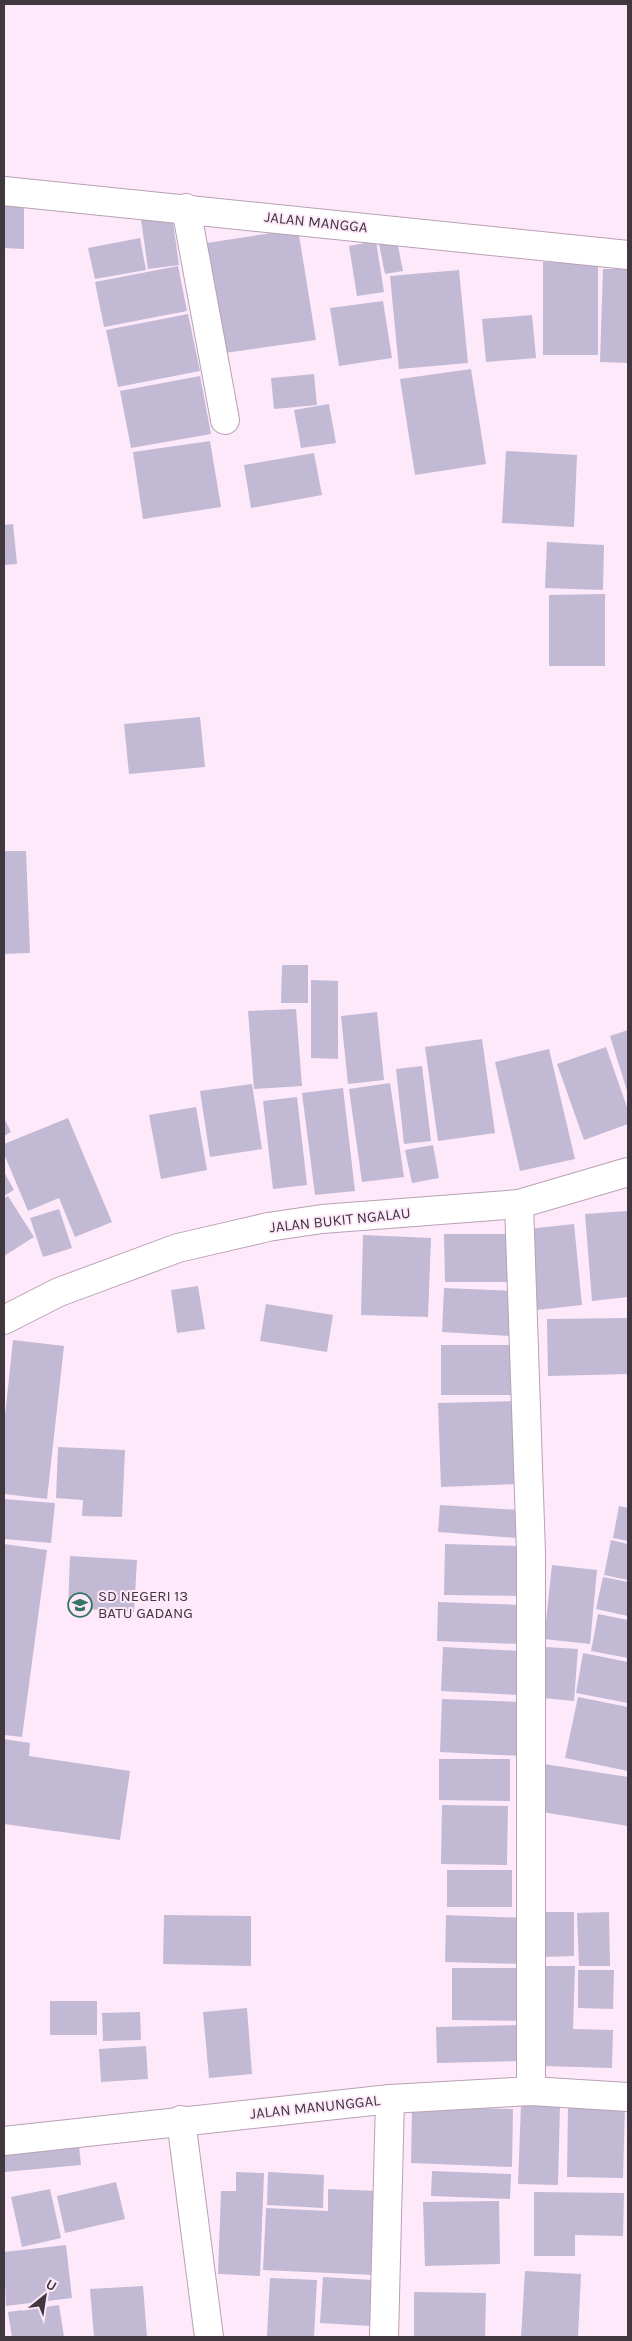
<svg xmlns="http://www.w3.org/2000/svg" width="632" height="2341" font-family="Karla,sans-serif">
<style>
.building{fill:#c2b9d5}
.lines{fill:none;stroke-linecap:round;stroke-linejoin:round}
.minor-casing{stroke:#b8a1b5;stroke-width:30}
.minor{stroke:#fff;stroke-width:28}
.labels{text-anchor:middle;stroke-width:4;stroke-linejoin:round;paint-order:stroke}
.street-label{font-size:15px;fill:#41373f;stroke:#fee9fa}
.poi-label{font-size:15px;fill:#41373f;stroke:#fee9fa;text-anchor:start}
</style>
<rect width="100%" height="100%" fill="#fee9fa"/>
<!-- building -->
<g class="building">
<path d="M4 196H24V249L4 248Z"/>
<path d="M171 208 179 265 148 269 140 212Z"/>
<path d="M298 229 316 340 218 354 200 244Z"/>
<path d="M140 238 146 270 95 279 88 248Z"/>
<path d="M376 241 384 292 357 296 349 246Z"/>
<path d="M397 241 403 271 385 274 379 244Z"/>
<path d="M543 262 598 263V355H543Z"/>
<path d="M178 266 187 311 104 327 95 282Z"/>
<path d="M603 269H628V363L600 362Z"/>
<path d="M459 270 468 363 399 369 390 276Z"/>
<path d="M383 301 392 358 339 366 330 308Z"/>
<path d="M188 314 200 371 118 387 106 330Z"/>
<path d="M532 315 536 358 486 362 482 319Z"/>
<path d="M471 369 486 464 415 475 400 379Z"/>
<path d="M314 374 317 405 274 409 271 378Z"/>
<path d="M200 376 211 434 131 448 120 391Z"/>
<path d="M329 404 336 443 301 448 294 410Z"/>
<path d="M210 441 221 507 143 519 133 452Z"/>
<path d="M506 451 577 455 574 527 502 523Z"/>
<path d="M314 453 322 495 251 508 244 465Z"/>
<path d="M13 524 17 564 4 565V525Z"/>
<path d="M547 542 604 545 603 590 545 588Z"/>
<path d="M605 594V666H549V595Z"/>
<path d="M200 717 205 767 129 774 124 724Z"/>
<path d="M4 851H26L30 953 4 954Z"/>
<path d="M282 965H308V1003H281Z"/>
<path d="M311 980 338 981V1059L311 1058Z"/>
<path d="M296 1009 302 1086 254 1089 248 1011Z"/>
<path d="M377 1012 384 1080 348 1084 341 1016Z"/>
<path d="M628 1030V1094L610 1036Z"/>
<path d="M482 1039 495 1133 438 1141 425 1047Z"/>
<path d="M606 1047 628 1110V1124L584 1140 557 1064Z"/>
<path d="M549 1049 575 1159 520 1171 495 1062Z"/>
<path d="M422 1066 431 1141 404 1144 396 1069Z"/>
<path d="M390 1083 404 1177 362 1182 349 1089Z"/>
<path d="M252 1084 262 1149 210 1157 200 1091Z"/>
<path d="M343 1088 355 1191 315 1195 302 1093Z"/>
<path d="M297 1097 307 1185 273 1189 263 1101Z"/>
<path d="M196 1107 207 1170 161 1179 149 1115Z"/>
<path d="M4 1118 11 1132 4 1136Z"/>
<path d="M68 1118 112 1222 75 1237 59 1198 28 1211 4 1154V1144Z"/>
<path d="M433 1145 439 1178 412 1183 405 1150Z"/>
<path d="M4 1172 14 1190 4 1196Z"/>
<path d="M8 1196 34 1237 4 1256V1198Z"/>
<path d="M59 1209 72 1248 43 1257 30 1218Z"/>
<path d="M627 1211 628 1297 592 1301 585 1214Z"/>
<path d="M574 1224 582 1305 537 1310 528 1229Z"/>
<path d="M444 1234H511V1282H445Z"/>
<path d="M363 1235 431 1238 428 1317 361 1315Z"/>
<path d="M198 1286 205 1329 177 1333 171 1290Z"/>
<path d="M444 1288 513 1291 511 1336 442 1332Z"/>
<path d="M266 1304 333 1315 327 1352 260 1341Z"/>
<path d="M628 1318V1374L548 1376 547 1319Z"/>
<path d="M13 1340 64 1346 47 1499 4 1494V1426Z"/>
<path d="M441 1345H514L515 1395H441Z"/>
<path d="M516 1401 519 1484 441 1487 438 1403Z"/>
<path d="M58 1447 125 1450 122 1517 82 1516 83 1500 56 1498Z"/>
<path d="M4 1499 55 1503 51 1543 4 1539Z"/>
<path d="M440 1505 520 1510 517 1538 438 1532Z"/>
<path d="M619 1506 628 1508V1541L613 1538Z"/>
<path d="M611 1540 628 1544V1580L604 1575Z"/>
<path d="M4 1544 47 1550 22 1737 4 1735Z"/>
<path d="M445 1544 522 1546 521 1596 444 1595Z"/>
<path d="M70 1556 137 1560 134 1612 68 1608Z"/>
<path d="M552 1565 597 1570 590 1644 544 1639Z"/>
<path d="M603 1577 628 1582V1616L596 1609Z"/>
<path d="M438 1602 522 1605 520 1644 437 1641Z"/>
<path d="M598 1614 628 1620V1658L591 1651Z"/>
<path d="M443 1647 521 1651 518 1695 441 1691Z"/>
<path d="M546 1647 578 1649 574 1701 543 1698Z"/>
<path d="M583 1653 628 1662V1703L576 1693Z"/>
<path d="M578 1697 628 1707V1771L565 1758Z"/>
<path d="M442 1699 524 1702 522 1756 440 1752Z"/>
<path d="M4 1739 30 1743 29 1756 130 1771 120 1840 4 1824Z"/>
<path d="M439 1759H510V1801L439 1800Z"/>
<path d="M544 1764 628 1777V1826L536 1811Z"/>
<path d="M442 1805 508 1806 507 1865 441 1864Z"/>
<rect x="447" y="1870" width="65" height="37"/>
<path d="M542 1912H574V1956L542 1957Z"/>
<path d="M609 1912 610 1966H579L577 1913Z"/>
<path d="M164 1915 251 1916V1966L163 1964Z"/>
<path d="M446 1915 525 1918 523 1964 445 1962Z"/>
<path d="M545 1966H575L573 2029 613 2030 612 2068 542 2066Z"/>
<path d="M452 1968H523V2021L452 2020Z"/>
<path d="M578 1970H614L613 2009 578 2008Z"/>
<rect x="50" y="2001" width="47" height="34"/>
<path d="M247 2008 252 2074 209 2078 203 2012Z"/>
<path d="M140 2012 141 2040 103 2041 102 2013Z"/>
<path d="M521 2025 523 2061 437 2063 436 2027Z"/>
<path d="M146 2046 148 2079 101 2082 99 2049Z"/>
<path d="M521 2104 560 2105 558 2185 518 2184Z"/>
<path d="M568 2104 625 2106 623 2178 567 2177Z"/>
<path d="M412 2106 513 2109 512 2167 411 2163Z"/>
<path d="M78 2137 81 2165 4 2172V2144Z"/>
<path d="M432 2171 511 2174 510 2199 431 2196Z"/>
<path d="M236 2172 264 2173 260 2276 218 2274 221 2191H236Z"/>
<path d="M268 2172 324 2175 323 2208 267 2205Z"/>
<path d="M116 2182 125 2219 65 2233 57 2196Z"/>
<path d="M50 2189 61 2238 22 2247 11 2197Z"/>
<path d="M328 2189 377 2191 374 2275 263 2270 266 2208 328 2211Z"/>
<path d="M534 2192 624 2193 623 2236 575 2235V2256H534Z"/>
<path d="M499 2201 500 2264 425 2266 423 2202Z"/>
<path d="M66 2245 72 2298 6 2306 4 2252Z"/>
<path d="M525 2271 581 2274 578 2337H521Z"/>
<path d="M323 2277 373 2280 371 2326 320 2323Z"/>
<path d="M270 2278 317 2280 314 2337 267 2336Z"/>
<path d="M143 2286 147 2337H94L90 2289Z"/>
<path d="M414 2292 486 2293 485 2337H414Z"/>
<path d="M59 2305 64 2337H12L8 2312Z"/>
</g>
<g class="lines">
<!-- minor casing -->
<g class="minor-casing">
<g id="minor">
<path d="M4 191 628 255"/>
<path d="M186 208 225 420"/>
<path d="M519 1204 531 1553V2091"/>
<path d="M4 1320 59 1292 178 1248 268 1227 322 1219 519 1204 628 1172"/>
<path d="M181 2120 209 2337"/>
<path d="M4 2141 390 2099 531 2091 628 2097"/>
<path d="M384 2337 390 2099"/>
</g>
</g>
<!-- minor -->
<use href="#minor" class="minor"/>
</g>
<!-- icons -->
<defs>
<g id="school-ring" transform="scale(1.25)"><circle r="9.5" fill="#fee9fa" stroke="#377563" stroke-width="1.5"/><path d="M0-5L7-2L0 1L-7-2ZM-4 1L0 2.5L4 1V4Q0 6-4 4Z" fill="#377563"/></g>
</defs>
<g fill-rule="evenodd">
<use href="#school-ring" x="80" y="1605"/>
</g>
<g class="labels">
<!-- street labels -->
<g class="street-label">
<text transform="translate(316 222) rotate(6)" y="5">JALAN MANGGA</text>
<text transform="translate(340 1220) rotate(-6)" y="5">JALAN BUKIT NGALAU</text>
<text transform="translate(315 2107) rotate(-6)" y="5">JALAN MANUNGGAL</text>
</g>
<!-- poi labels -->
<g class="poi-label">
<text x="98" y="1601">SD NEGERI 13<tspan x="98" dy="17">BATU GADANG</tspan></text>
</g>
</g>
<!-- border -->
<rect width="632" height="2341" fill="none" stroke="#41373f" stroke-width="10"/>
<!-- north arrow -->
<g transform="translate(45 2296) rotate(30)" stroke="#fee9fa" stroke-width="4" paint-order="stroke">
<path d="M0-4L9 19L0 12L-9 19Z" fill="#41373f"/>
<text y="-8" font-size="14" font-weight="bold" text-anchor="middle" fill="#41373f">U</text>
</g>
</svg>
